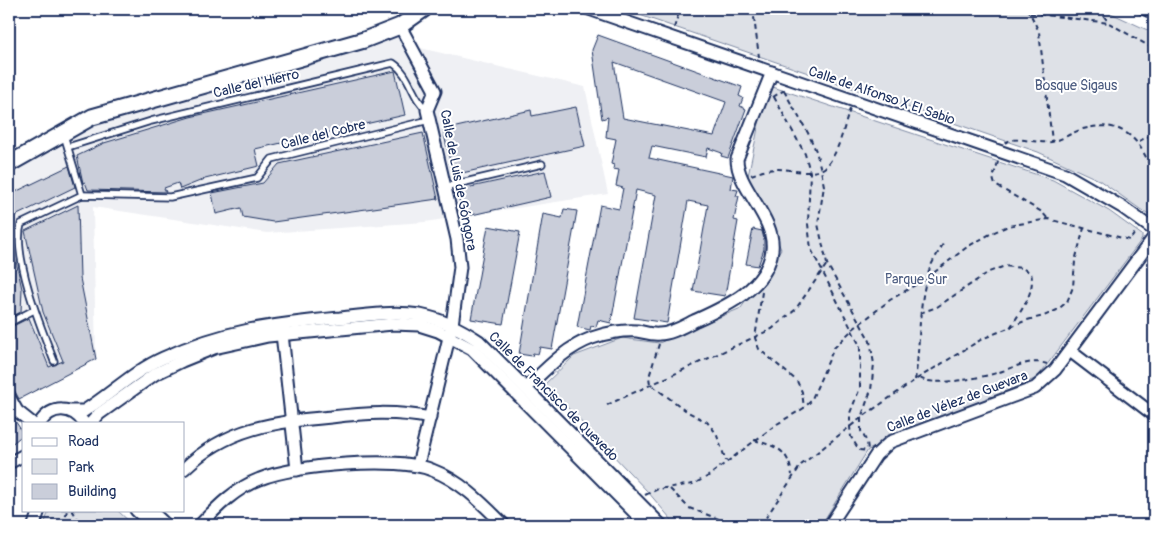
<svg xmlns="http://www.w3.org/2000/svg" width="1163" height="534" font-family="Pangolin,sans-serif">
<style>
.built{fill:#eff0f4}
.green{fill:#dee1e7;stroke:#7c88a2}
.building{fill:#caceda;stroke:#1b2f5e;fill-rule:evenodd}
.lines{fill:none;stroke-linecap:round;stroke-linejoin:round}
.lane-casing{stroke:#1b2f5e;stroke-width:9}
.street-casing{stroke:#1b2f5e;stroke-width:15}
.secondary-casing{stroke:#1b2f5e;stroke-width:19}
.path{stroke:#1b2f5e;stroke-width:2;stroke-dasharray:5 4;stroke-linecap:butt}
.lane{stroke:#fff;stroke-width:5.5}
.street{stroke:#fff;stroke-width:11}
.secondary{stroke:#fff;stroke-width:15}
.rail-casing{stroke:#1b2f5e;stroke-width:4.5}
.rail{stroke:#fff;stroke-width:2.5;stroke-dasharray:8;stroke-linecap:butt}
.labels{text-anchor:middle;stroke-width:4;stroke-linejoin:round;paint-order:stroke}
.street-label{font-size:14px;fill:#1b2f5e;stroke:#fff}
.park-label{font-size:14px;fill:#4c5c80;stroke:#fff}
</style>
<rect width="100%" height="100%" fill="#fff"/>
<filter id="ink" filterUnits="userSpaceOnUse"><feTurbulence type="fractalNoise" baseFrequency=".02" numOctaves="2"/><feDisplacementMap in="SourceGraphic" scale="10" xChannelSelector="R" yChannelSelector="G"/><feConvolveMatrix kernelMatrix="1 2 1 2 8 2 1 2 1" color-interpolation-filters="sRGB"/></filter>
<g filter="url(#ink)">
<!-- built -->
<path class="built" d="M400 26 412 46 585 87 608 194 425 222 267 233 93 207 96 359 12 402 9 397V165L63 133Z"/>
<!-- green -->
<g class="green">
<path d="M622 9H1102L1154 33V219L1099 180 1038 152Z"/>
<path d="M767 85 1053 180 1109 211 1142 235V239L1037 378 868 450 821 525H676L648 492 545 384 574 356 622 338 659 343 741 308 781 249 748 176Z"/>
<path d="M49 510H117L133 525H44Z"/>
</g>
<!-- building -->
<g class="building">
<path d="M598 35 742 87 739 96 743 98 740 106 746 109 728 158 721 156 722 153 708 148 706 157 652 146 649 158 733 176 731 189 738 190 736 196H739L734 220 738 221 725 296 693 291 708 205 688 201 667 323 634 318 656 195 636 190 611 323 598 320 596 327 591 326 590 330 577 327 600 205 619 209 623 188 616 186 619 170 613 169 614 165 611 164 616 139 606 137 608 117 602 119 592 50ZM614 62 726 102 714 136 623 118Z"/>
<path d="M395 71 405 115 255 149 259 166 205 179 180 189 178 183 164 188 166 192 88 190 85 182 83 183 77 156 104 143 190 117Z"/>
<path d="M576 107 585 146 453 175 443 130 531 110 532 116Z"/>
<path d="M423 133 438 199 273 222 243 217 241 208 216 214 212 193 263 183 279 164Z"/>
<path d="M69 166 75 187 9 219V195Z"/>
<path d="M545 171 551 197 463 217 457 190Z"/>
<path d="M78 205 80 278 96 359 19 399 9 380V328L29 318 49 367 63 361 43 312 25 231Z"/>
<path d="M564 209 577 211 552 349 540 347 538 354 533 353 532 356 519 354 543 214 562 218Z"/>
<path d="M488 226 520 232 503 324 471 319Z"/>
<path d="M753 229 762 231 764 239V249L758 266 746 264Z"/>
<path d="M12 243 22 289 21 312 9 318V244Z"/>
<path d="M9 412 24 434 9 446Z"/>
</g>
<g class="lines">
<!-- lane casing -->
<g class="lane-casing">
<g id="lane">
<path d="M64 135 82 195"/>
<path d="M68 147 151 121 393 63C411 75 411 97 427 110"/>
<path d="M444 187 542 164"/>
<path d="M9 323 34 310"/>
<path d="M54 361C41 328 12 256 21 224L82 195 170 197 257 178 272 159 429 120"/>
</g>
</g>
<!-- street casing -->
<g class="street-casing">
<g id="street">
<path d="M589 9 1065 174 1122 207 1154 230"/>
<path d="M400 26 435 91 427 110 457 239 460 267 452 325 418 465"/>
<path d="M282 334 297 470"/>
<path d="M1070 351 1154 415"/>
<path d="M526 388C546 369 565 348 592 338 605 333 623 330 637 331 644 332 652 335 659 334 671 334 684 326 694 321 725 307 767 289 772 250 776 218 737 188 737 159L772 72"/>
<path d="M9 397 17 411 32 423"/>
<path d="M71 411H84C111 394 134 371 163 358 224 330 275 324 340 318 366 315 394 311 420 315 441 319 461 329 479 341L661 525"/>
<path d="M40 423C52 405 72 406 84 423"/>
<path d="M91 423 99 414 155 374 182 361 214 348 268 336 393 324 419 325 438 331 472 349 647 525"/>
<path d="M9 463 24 455"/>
<path d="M184 469C227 427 275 422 331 417 365 413 396 411 430 418"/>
<path d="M136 510 152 525"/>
<path d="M150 510 166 525"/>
<path d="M34 525 39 510"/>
<path d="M200 525C217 507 236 488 260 479 293 465 399 456 432 470 461 481 483 504 504 525"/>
<path d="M830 525 876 455 890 442 1035 388 1055 370 1154 237"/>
</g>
</g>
<!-- secondary casing -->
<g class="secondary-casing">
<path id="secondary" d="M9 164 92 117 364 40 400 26 424 9"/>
</g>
<!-- path -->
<g class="path">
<path d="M750 9 754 17 759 57"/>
<path d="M1026 9 1030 13 1039 32 1052 141"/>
<path d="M1093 9 1100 11"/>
<path d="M1102 9 1100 11 1109 23 1154 49"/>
<path d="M1030 13 1109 23"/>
<path d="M674 28 680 9"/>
<path d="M784 91 808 133 816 151 821 170 824 186 818 224 827 264 870 341 874 364 871 390 861 418V431L867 442 868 450"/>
<path d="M773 97 786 89"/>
<path d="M774 97 805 154 810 172 808 224 811 249 860 346V388L850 413V427L851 437 859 450 868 451"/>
<path d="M1139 141 1154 134"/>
<path d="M1005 143C1014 135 1037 144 1051 142 1062 140 1072 132 1083 129 1124 118 1141 140 1154 176"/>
<path d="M998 162 993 178 995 185 1042 212 1048 219"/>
<path d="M751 175C760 172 768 169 778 169 794 169 818 179 829 163 840 148 844 126 850 109"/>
<path d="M1149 214 1154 207"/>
<path d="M762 292 755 338 759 349 797 381 802 392 804 408"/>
<path d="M920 313 937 307 989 272 1005 266 1022 268 1031 273C1036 292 1020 312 1010 328"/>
<path d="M659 344 649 377 650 384 688 412 707 422 716 433 726 461"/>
<path d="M920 378C932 387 980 378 996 373 1014 368 1029 358 1047 364"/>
<path d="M915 380C921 343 917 304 930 268 933 260 939 252 943 244"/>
<path d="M607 405 772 329 795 310 827 264"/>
<path d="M754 440C777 447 788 449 792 475"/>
<path d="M670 489 689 508 735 525"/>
<path d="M645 495 658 489 693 484 707 477 777 424 804 408 811 401 834 348 853 329 890 300 927 278 967 247 992 233 1008 226 1048 219 1130 240 1137 230"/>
<path d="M72 510 82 525"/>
<path d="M64 525 67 510"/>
<path d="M761 525 801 465 861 418 915 380 982 339 1027 320 1044 316 1057 310 1067 302 1073 287 1075 261 1084 228"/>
</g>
<!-- lane -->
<use href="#lane" class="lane"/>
<!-- street -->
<use href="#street" class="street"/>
<!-- secondary -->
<use href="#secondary" class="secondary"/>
<!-- rail casing -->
<g class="rail-casing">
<path id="rail" d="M1133 9 1154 19"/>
</g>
<!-- rail -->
<use href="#rail" class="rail"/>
</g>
</g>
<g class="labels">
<!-- street labels -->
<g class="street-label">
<text transform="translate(256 83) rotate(-13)" y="5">Calle del Hierro</text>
<text transform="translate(882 95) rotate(19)" y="5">Calle de Alfonso X El Sabio</text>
<text transform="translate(323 134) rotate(-14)" y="5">Calle del Cobre</text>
<text transform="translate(459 180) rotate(79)" y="5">Calle de Luis de Góngora</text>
<text transform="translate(554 396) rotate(45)" y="5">Calle de Francisco de Quevedo</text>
<text transform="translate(957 401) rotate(-21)" y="5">Calle de Vélez de Guevara</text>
</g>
<!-- park labels -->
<g class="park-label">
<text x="1076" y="90">Bosque Sigaus</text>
<text x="916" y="284">Parque Sur</text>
</g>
</g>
<!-- margin -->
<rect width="1163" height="534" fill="none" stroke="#fff" stroke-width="30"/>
<rect x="15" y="15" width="1133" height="504" fill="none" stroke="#1b2f5e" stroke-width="2" filter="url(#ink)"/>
<!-- legend -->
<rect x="22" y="422" width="162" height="90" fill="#ffffff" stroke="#a4acbf"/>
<rect x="32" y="438" width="25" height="8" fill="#ffffff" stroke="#a4acbf"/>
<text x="68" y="446" font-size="15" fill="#1b2f5e">Road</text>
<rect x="32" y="459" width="25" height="15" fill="#dee1e7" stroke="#a4acbf"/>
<text x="68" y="472" font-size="15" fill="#1b2f5e">Park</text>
<rect x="32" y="484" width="25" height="15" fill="#caceda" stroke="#a4acbf"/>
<text x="68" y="496" font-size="15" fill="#1b2f5e">Building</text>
</svg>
